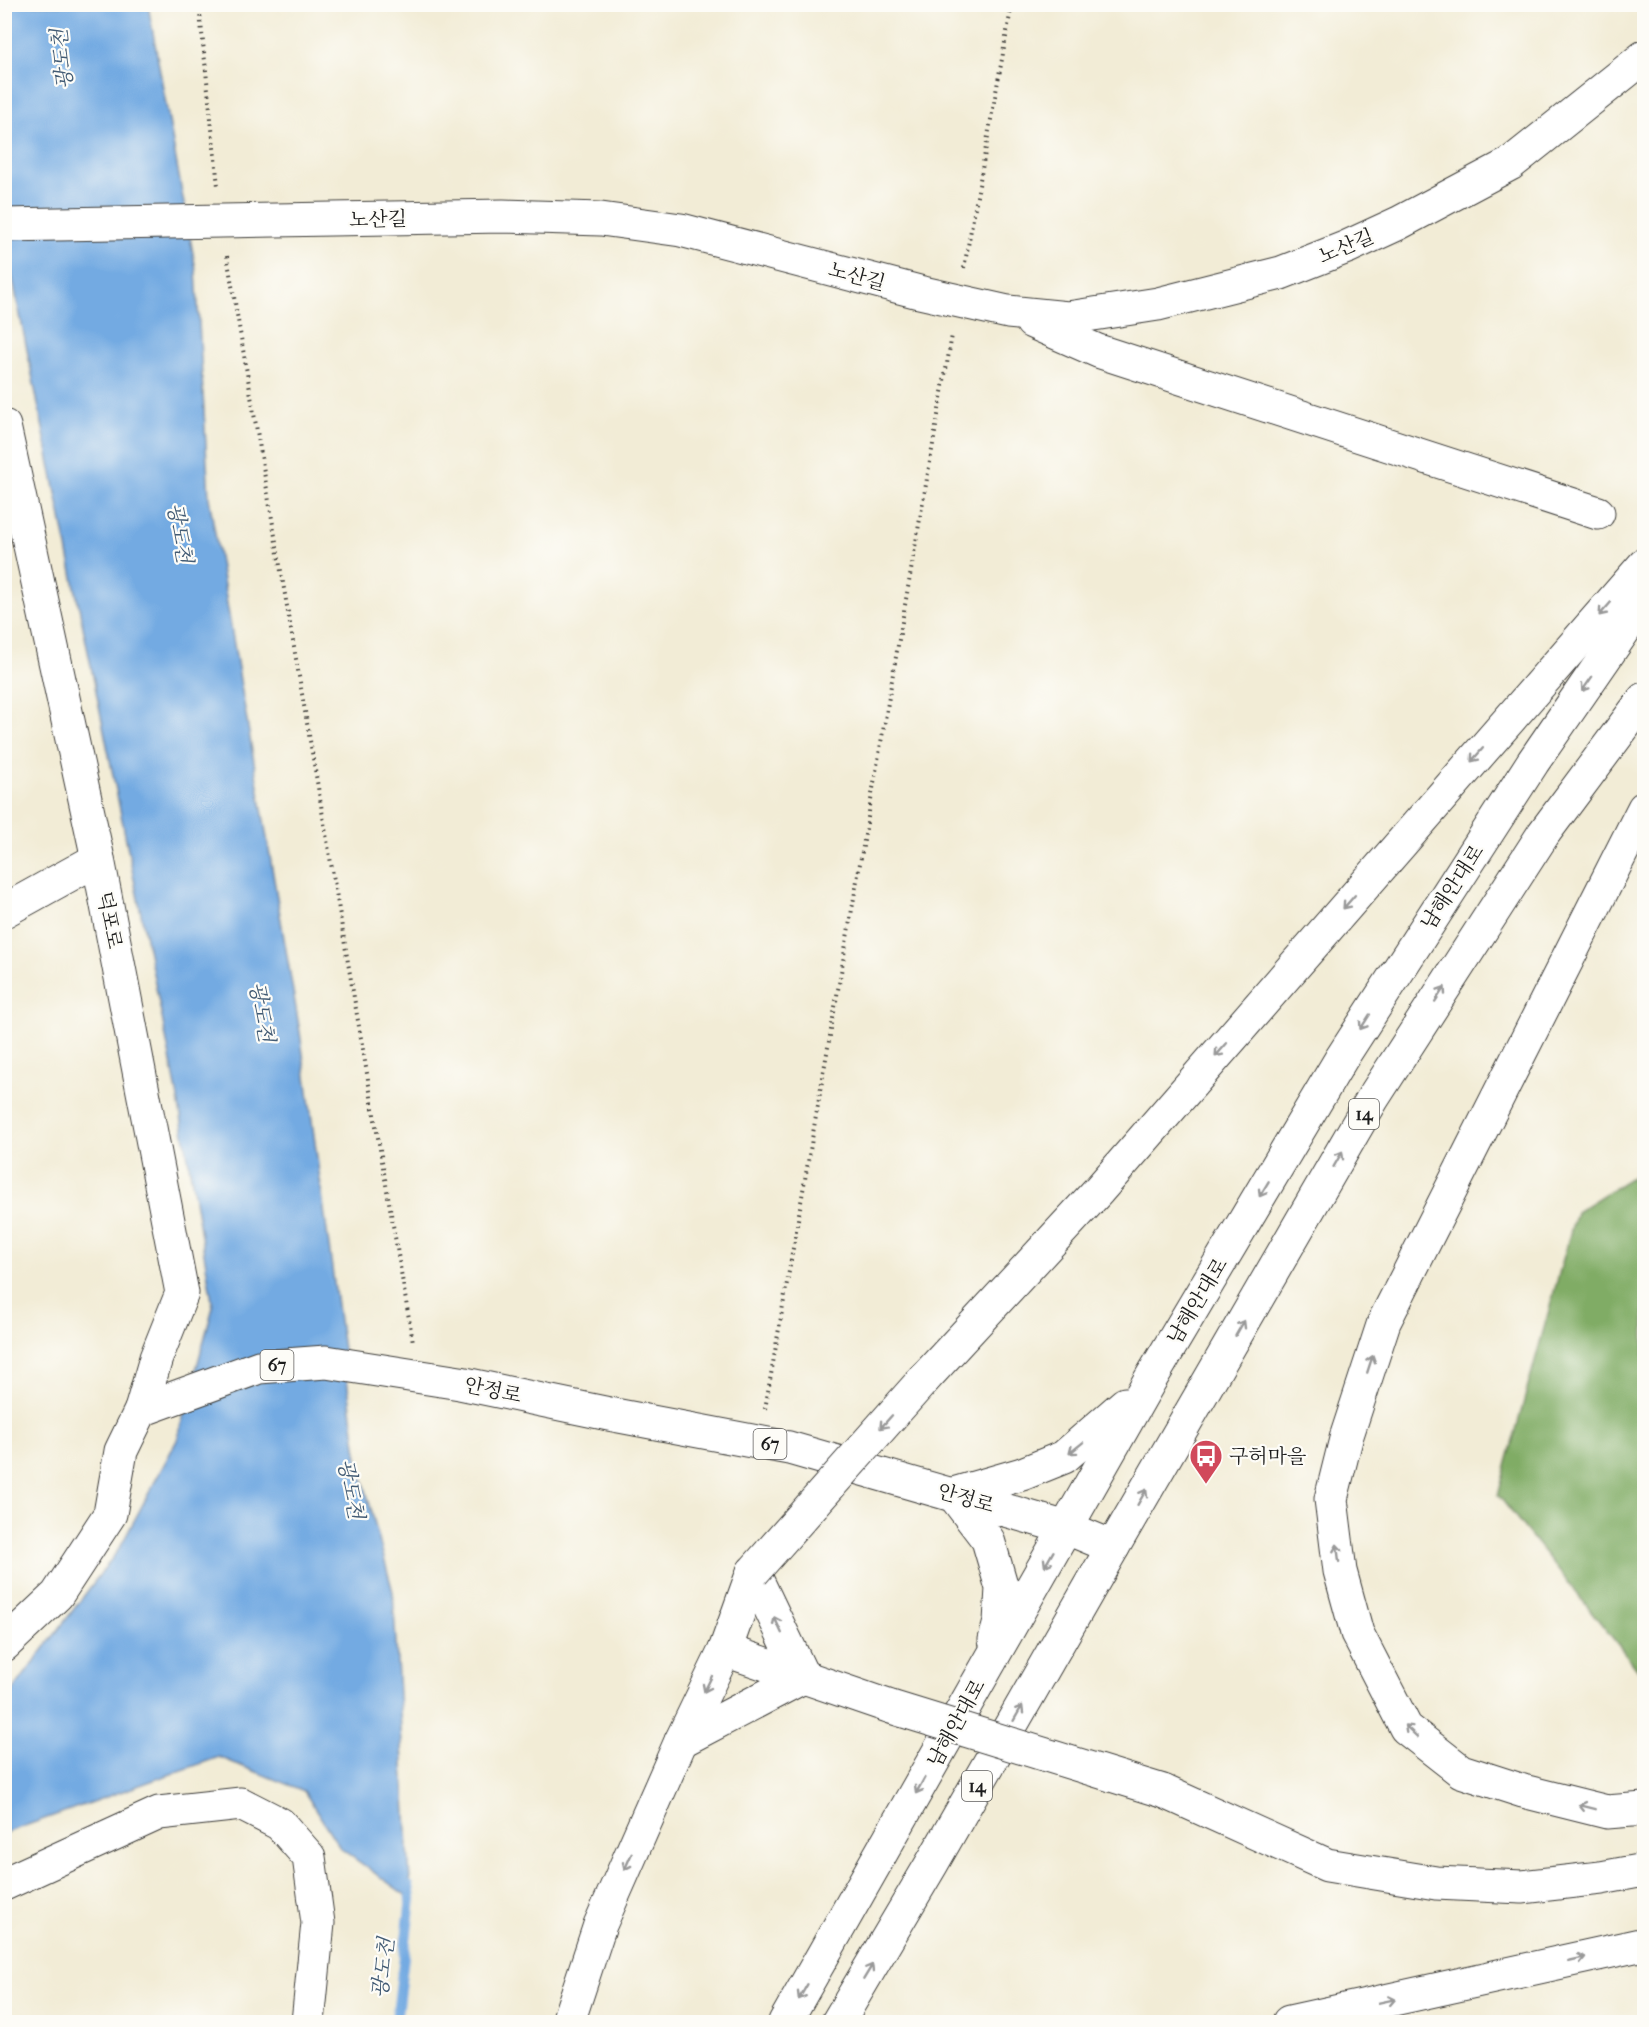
<svg xmlns="http://www.w3.org/2000/svg" width="1649" height="2027" font-family="'IM FELL French Canon','Noto Serif KR',serif">
<style>
.forest{fill:#80ac65;stroke:#4e6440;stroke-width:1.5}
.water{fill:#73aae2;stroke:#48637f;stroke-width:1.5}
.lines{fill:none;stroke-linecap:round;stroke-linejoin:round}
.stream{stroke:#73aae2;stroke-width:10}
.minor-casing{stroke:#3c3b38;stroke-width:35}
.major-casing{stroke:#3c3b38;stroke-width:35}
.highway-casing{stroke:#3c3b38;stroke-width:35}
.path{stroke:#3c3b38;stroke-width:4;stroke-dasharray:1.5 4.5;stroke-linecap:butt}
.minor{stroke:#fff;stroke-width:33}
.major{stroke:#fff;stroke-width:33}
.highway{stroke:#fff;stroke-width:33}
.major-bridge-casing{stroke:#3c3b38;stroke-width:35;stroke-linecap:butt}
.highway-bridge-casing{stroke:#3c3b38;stroke-width:35;stroke-linecap:butt}
.major-bridge{stroke:#fff;stroke-width:33}
.highway-bridge{stroke:#fff;stroke-width:33}
.oneway{stroke:#999}
.labels{text-anchor:middle;stroke-width:4.5;stroke-linejoin:round;paint-order:stroke}
.shield{fill:#fdfcf7;stroke:#605f5e;stroke-width:1.5}
.shield-label{font-size:18px;font-weight:bold;fill:#1c1c1c}
.street-label{font-size:20px;fill:#1c1c1c;stroke:#fdfcf7}
.poi-label{font-size:20px;fill:#1c1c1c;stroke:#fdfcf7;text-anchor:start}
.water-label{font-size:21px;font-style:italic;fill:#435c75;stroke:#fdfcf7}
</style>
<rect width="100%" height="100%" fill="#fdfcf7"/>
<filter id="ink" filterUnits="userSpaceOnUse"><feTurbulence type="fractalNoise" baseFrequency=".0167" numOctaves="2"/><feDisplacementMap in="SourceGraphic" scale="12" xChannelSelector="R" yChannelSelector="G"/><feConvolveMatrix kernelMatrix="1 2 1 2 8 2 1 2 1" color-interpolation-filters="sRGB"/></filter>
<filter id="wash" filterUnits="userSpaceOnUse"><feTurbulence type="fractalNoise" baseFrequency=".008" numOctaves="4" result="noise"/><feDisplacementMap in="SourceGraphic" scale="24" xChannelSelector="R" yChannelSelector="G"/><feGaussianBlur stdDeviation="1.35" result="paint"/><feColorMatrix in="noise" values="0 0 0 0 0 0 0 0 0 0 0 0 0 0 0 0 0 1.4 0 .05"/><feComposite in="paint" operator="in"/></filter>
<g filter="url(#wash)">
<rect width="100%" height="100%" fill="#f2ecd6"/>
<!-- forest -->
<path class="forest" d="M1644 1169V1677L1498 1495 1576 1212Z"/>
<!-- water -->
<path class="water" d="M5 5H148L196 270 209 498 300 1032 358 1460 393 1592 411 1899 340 1848 304 1791 219 1757 5 1833 4 1702 119 1549 177 1440 213 1307 176 1087 5 241Z"/>
<g class="lines">
<!-- stream -->
<path class="stream" d="M396 2022 411 1899 409 1886"/>
</g>
</g>
<g filter="url(#ink)">
<g class="lines">
<!-- minor casing -->
<g class="minor-casing">
<g id="minor">
<path d="M4 225 503 216 601 219 681 230 919 292 1008 312 1068 318 1158 304 1281 273 1347 247 1399 223 1510 164 1644 57"/>
<path d="M1032 322 1098 351 1598 513"/>
<path d="M4 426 98 859 182 1293 156 1358 141 1410"/>
<path d="M4 911 98 859"/>
<path d="M4 1884 159 1813 241 1804 280 1824 309 1857 318 1923 308 2022"/>
</g>
</g>
<!-- major casing -->
<g class="major-casing">
<g id="major">
<path d="M925 1378 1099 1190 1644 565"/>
<path d="M995 1640 1000 1622 1002 1588 988 1540 953 1494 1022 1474 1064 1457 1125 1404"/>
<path d="M4 1645 57 1595 110 1514 121 1451 141 1410 259 1367 326 1362 460 1383 609 1414 789 1448 1029 1517 1067 1528 1113 1547"/>
<path d="M568 2022 600 1925 681 1741 725 1650 753 1572"/>
<path d="M785 2022 1150 1380 1341 1059 1533 762 1644 601"/>
<path d="M838 2022 931 1865 1113 1547 1373 1098 1544 833 1644 699"/>
</g>
</g>
<!-- highway casing -->
<g class="highway-casing">
<g id="highway">
<path d="M1644 808 1384 1322 1347 1435 1331 1499 1340 1571 1357 1633 1406 1728 1461 1771 1523 1791 1607 1812 1644 1809"/>
<path d="M725 1650 891 1707"/>
<path d="M681 1741 803 1677 753 1572"/>
<path d="M1163 1791 1327 1865 1436 1883 1522 1887 1601 1878 1644 1870"/>
<path d="M1289 2022 1644 1944"/>
</g>
</g>
<!-- path -->
<g class="path">
<path d="M199 4 218 186"/>
<path d="M227 256 413 1342"/>
<path d="M964 268 1012 4"/>
<path d="M765 1409 952 335"/>
</g>
<!-- minor -->
<use href="#minor" class="minor"/>
<!-- major -->
<use href="#major" class="major"/>
<!-- highway -->
<use href="#highway" class="highway"/>
<!-- major-bridge casing -->
<g class="major-bridge-casing">
<path id="major-bridge" d="M753 1572 925 1378"/>
</g>
<!-- highway-bridge casing -->
<g class="highway-bridge-casing">
<path id="highway-bridge" d="M891 1707 1163 1791"/>
</g>
<!-- major-bridge -->
<use href="#major-bridge" class="major-bridge"/>
<!-- highway-bridge -->
<use href="#highway-bridge" class="highway-bridge"/>
</g>
<!-- one-way arrows -->
<defs><path id="oneway-shaft" d="M-6 0H5M1.5-3L5.5 0L1.5 3" fill="none" stroke-width="1.6" stroke-linecap="round" stroke-linejoin="round" transform="scale(1.5)"/></defs>
<g class="oneway">
<use href="#oneway-shaft" transform="translate(1605 609) rotate(131)"/>
<use href="#oneway-shaft" transform="translate(1587 684) rotate(125)"/>
<use href="#oneway-shaft" transform="translate(1477 755) rotate(131)"/>
<use href="#oneway-shaft" transform="translate(1349 902) rotate(131)"/>
<use href="#oneway-shaft" transform="translate(1440 994) rotate(-57)"/>
<use href="#oneway-shaft" transform="translate(1365 1022) rotate(123)"/>
<use href="#oneway-shaft" transform="translate(1221 1050) rotate(131)"/>
<use href="#oneway-shaft" transform="translate(1338 1159) rotate(-60)"/>
<use href="#oneway-shaft" transform="translate(1264 1189) rotate(121)"/>
<use href="#oneway-shaft" transform="translate(1240 1328) rotate(-60)"/>
<use href="#oneway-shaft" transform="translate(1370 1364) rotate(-72)"/>
<use href="#oneway-shaft" transform="translate(886 1422) rotate(132)"/>
<use href="#oneway-shaft" transform="translate(1076 1448) rotate(141)"/>
<use href="#oneway-shaft" transform="translate(1142 1497) rotate(-60)"/>
<use href="#oneway-shaft" transform="translate(1338 1553) rotate(-97)"/>
<use href="#oneway-shaft" transform="translate(1049 1559) rotate(120)"/>
<use href="#oneway-shaft" transform="translate(778 1625) rotate(-115)"/>
<use href="#oneway-shaft" transform="translate(708 1684) rotate(116)"/>
<use href="#oneway-shaft" transform="translate(1018 1713) rotate(-60)"/>
<use href="#oneway-shaft" transform="translate(1411 1731) rotate(-137)"/>
<use href="#oneway-shaft" transform="translate(920 1786) rotate(119)"/>
<use href="#oneway-shaft" transform="translate(1587 1807) rotate(-166)"/>
<use href="#oneway-shaft" transform="translate(628 1862) rotate(114)"/>
<use href="#oneway-shaft" transform="translate(1577 1959) rotate(-13)"/>
<use href="#oneway-shaft" transform="translate(868 1972) rotate(-59)"/>
<use href="#oneway-shaft" transform="translate(803 1992) rotate(120)"/>
<use href="#oneway-shaft" transform="translate(1387 2001) rotate(-12)"/>
</g>
</g>
<!-- icons -->
<defs>
<g id="bus-pin" transform="scale(1.725)"><path d="M0 17L-7.5 6A9.5 9.5 0 1 1 7.5 6Z" fill="#d1495b" stroke="#fdfcf7"/><path d="M-5-6H5V4H4V6H2V4H-2V6H-4V4H-5ZM-3.5-4V0h7V-4ZM-3.5 1.2v1.5H-2V1.2ZM2 1.2v1.5H3.5V1.2Z" fill="#fff"/></g>
</defs>
<g fill-rule="evenodd">
<use href="#bus-pin" x="1206" y="1456"/>
</g>
<g class="labels">
<!-- shield labels -->
<g class="shield">
<rect x="1349" y="1099" width="30" height="30" rx="4.5"/>
<rect x="260.5" y="1350" width="33" height="30" rx="4.5"/>
<rect x="753.5" y="1429" width="33" height="30" rx="4.5"/>
<rect x="962" y="1771" width="30" height="30" rx="4.5"/>
</g>
<g class="shield-label">
<text x="1364" y="1120">14</text>
<text x="277" y="1371">67</text>
<text x="770" y="1450">67</text>
<text x="977" y="1792">14</text>
</g>
<!-- street labels -->
<g class="street-label">
<text transform="translate(378 219) rotate(-1)" y="7">노산길</text>
<text transform="translate(1346 246) rotate(-23)" y="7">노산길</text>
<text transform="translate(857 276) rotate(15)" y="7">노산길</text>
<text transform="translate(1452 887) rotate(-57)" y="7">남해안대로</text>
<text transform="translate(110 920) rotate(79)" y="7">덕포로</text>
<text transform="translate(1197 1301) rotate(-59)" y="7">남해안대로</text>
<text transform="translate(493 1390) rotate(12)" y="7">안정로</text>
<text transform="translate(966 1498) rotate(16)" y="7">안정로</text>
<text transform="translate(956 1723) rotate(-61)" y="7">남해안대로</text>
</g>
<!-- poi labels -->
<g class="poi-label">
<text x="1229" y="1463">구허마을</text>
</g>
<!-- water labels -->
<g class="water-label">
<text transform="translate(62 59) rotate(-96)" y="7">광도천</text>
<text transform="translate(180 533) rotate(80)" y="7">광도천</text>
<text transform="translate(262 1012) rotate(80)" y="7">광도천</text>
<text transform="translate(351 1489) rotate(79)" y="7">광도천</text>
<text transform="translate(383 1968) rotate(-83)" y="7">광도천</text>
</g>
</g>
<!-- margin -->
<rect width="1649" height="2027" fill="none" stroke="#fdfcf7" stroke-width="24"/>
</svg>
